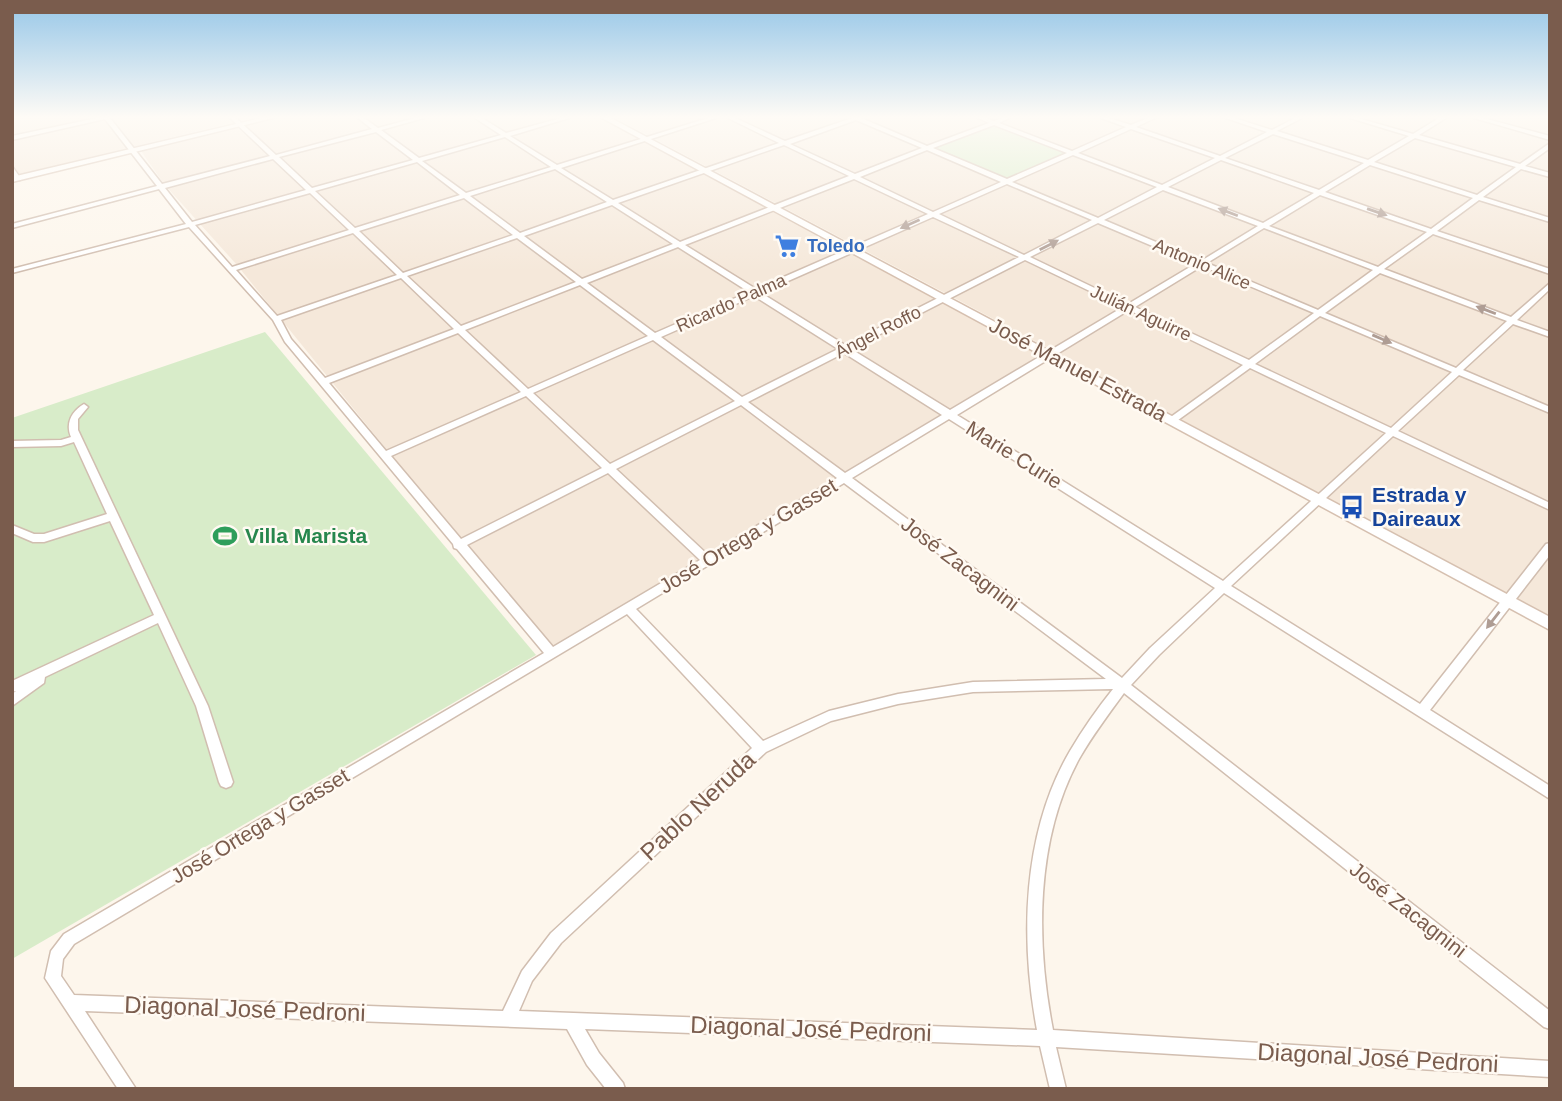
<svg xmlns="http://www.w3.org/2000/svg" width="1562" height="1101" font-family="Arial,sans-serif">
<style>
.residential{fill:#f5e8da}
.green{fill:#d8ecc9}
.lines{fill:none;stroke-linecap:round;stroke-linejoin:round}
.minor-casing{stroke:#d1beb0;stroke-width:3}
.secondary-casing{stroke:#d6c0b0;stroke-width:3}
.minor{fill:#fff;fill-rule:evenodd}
.secondary{fill:#fff;fill-rule:evenodd}
.oneway{fill:#af9d94}
.labels{text-anchor:middle;stroke-width:5;stroke-linejoin:round;paint-order:stroke}
.far-shop-label{font-size:18px;font-weight:bold;fill:#366cbe;stroke:#fffaf3;text-anchor:start}
.far-street-label{font-size:18px;fill:#7a5c4d;stroke:#fffaf3}
.street-label{font-size:21px;fill:#7a5c4d;stroke:#fffaf3}
.transit-label{font-size:21px;font-weight:bold;fill:#164399;stroke:#fffaf3;text-anchor:start}
.leisure-label{font-size:21px;font-weight:bold;fill:#27864d;stroke:#fffaf3;text-anchor:start}
.near-street-label{font-size:24px;fill:#7a5c4d;stroke:#fffaf3}
</style>
<rect width="100%" height="100%" fill="#fdf6ec"/>
<!-- residential -->
<g class="residential">
<path d="M12 118H252L12 176Z"/>
<path d="M275 118H606L1045 355 554 647 460 540 237 265 164 184 141 151Z"/>
<path d="M615 118H1550V617L945 293Z"/>
</g>
<!-- green -->
<g class="green">
<path d="M993 123 1067 153 1006 180 927 148Z"/>
<path d="M265 332 536 655 12 959V418Z"/>
</g>
<g class="lines">
<!-- minor casing -->
<g class="minor-casing">
<g id="minor">
<path d="M97 118H110L162 184 270 156 230 118H236L276 155 372 129 358 118H364L378 128 415 118H424L381 130 419 158 501 135 475 118H482L506 133 561 118H569L510 136 557 165 708 118H716L561 168 613 200 779 143 728 118H735L785 141 852 118H861L927 146 989 123 978 118H986L994 121 1002 118H1009L999 123 1072 151 1126 127 1101 118H1109L1131 125 1148 118H1155L1136 127 1220 156 1267 132 1226 118H1234L1272 130 1295 118H1302L1277 131 1368 160 1409 136 1350 118H1358L1413 134 1439 118H1446L1419 135 1520 164 1550 143V148L1525 166 1550 173V177L1521 169 1483 197 1550 218V222L1479 200 1437 231 1550 269V274L1433 234 1384 269 1511 317 1550 283V289L1517 320 1550 332V337L1513 324 1463 370 1550 407V413L1459 375 1398 431 1550 503V510L1393 436 1231 586 1420 704 1546 544 1550 543V555L1430 710 1550 786V799L1224 593 1159 655 1131 685 1550 1011V1029L1544 1027 1124 693C1108 715 1092 736 1079 759 1035 840 1036 943 1053 1030L1550 1061V1077L1056 1047 1066 1089H1050L1040 1046 585 1029 599 1053 623 1083 625 1089H606L587 1065 567 1029 85 1011 136 1089H118L45 978 51 951 64 934 544 653 457 549 454 548 453 544 285 342 273 320 189 227 12 273V269L186 224 159 189 12 228V224L157 186 105 119 12 140V136ZM856 120 922 148 855 174 790 144ZM994 125 1067 153 1007 179 933 148ZM1131 129 1215 158 1162 185 1078 153ZM376 132 413 160 312 188 279 157ZM1273 134 1364 163 1319 190 1225 158ZM505 137 551 167 466 193 422 161ZM1415 138 1516 167 1477 195 1374 162ZM784 145 849 176 680 242 618 203ZM927 150 1001 182 933 212 860 177ZM1073 155 1157 187 1098 218 1012 182ZM273 159 306 190 192 222 165 188ZM1221 160 1314 193 1263 223 1168 187ZM417 162 460 195 355 228 315 191ZM1370 165 1473 198 1431 229 1325 192ZM555 169 607 202 520 233 470 196ZM854 179 928 214 756 289 685 245ZM1007 184 1092 220 1024 255 939 214ZM1163 190 1258 226 1201 261 1104 220ZM310 193 349 230 232 267 195 225ZM1320 195 1427 232 1378 267 1269 226ZM464 198 513 235 403 273 359 231ZM612 205 673 244 582 279 524 236ZM933 217 1019 257 845 345 761 293ZM1098 223 1195 264 1128 304 1030 257ZM1264 228 1373 270 1318 310 1207 263ZM353 233 397 275 277 316 236 270ZM517 238 576 282 461 326 407 276ZM678 247 749 292 655 333 587 283ZM1025 260 1123 307 950 410 851 349ZM1202 266 1314 313 1249 360 1135 307ZM1380 273 1507 321 1456 368 1325 313ZM401 278 454 329 325 378 291 339 281 320ZM580 285 648 336 528 389 465 330ZM754 296 838 349 742 397 661 337ZM1129 310 1243 365 1168 419 1166 421 1168 423H1174L1250 368 1386 433 1223 581 957 415ZM1320 316 1452 372 1391 428 1255 364ZM458 333 521 392 386 451 329 383ZM653 340 735 401 610 464 533 393ZM844 353 942 415 845 473 748 402ZM526 396 602 468 461 539 391 456ZM741 405 837 478 708 555 616 469ZM949 419 1215 588 1150 648 1122 678 852 478ZM608 473 700 560 553 647 467 545ZM844 483 1106 679 973 682 898 694 829 711 763 741 636 609ZM627 614 752 748 551 933 522 971 503 1011 74 995 61 976 63 959 74 944ZM1113 689C1097 709 1083 729 1070 751 1022 833 1020 939 1037 1030L519 1011 532 981 561 943 766 752 831 721 898 704 973 692Z"/>
<path d="M1474 118H1483L1550 136V140Z"/>
<path d="M12 166 21 179 20 180 15 179 12 174Z"/>
<path d="M84 404 88 407 78 419V430L208 706 233 782 231 786 226 788 221 786 219 782 196 706 158 623 45 677 44 683 12 706V694L16 691 12 692V681L154 615 110 521 44 542H33L12 533V525L34 534H44L107 514 74 442 61 446 12 447V441L61 440 71 437C65 423 72 411 84 404Z"/>
</g>
</g>
<!-- secondary casing -->
<g class="secondary-casing">
<g id="secondary">
<path d="M261 118H273L12 182V177Z"/>
<path d="M602 118H611L1550 617V630Z"/>
</g>
</g>
<!-- minor -->
<use href="#minor" class="minor"/>
<!-- secondary -->
<use href="#secondary" class="secondary"/>
</g>
<!-- one-way arrows -->
<defs><path id="oneway-solid" d="M-6-.8H1V-3.2L6.5 0L1 3.2V.8H-6Z" transform="scale(1.75)"/></defs>
<g class="oneway">
<use href="#oneway-solid" transform="translate(1228 212) rotate(-159)"/>
<use href="#oneway-solid" transform="translate(1377 212) rotate(19)"/>
<use href="#oneway-solid" transform="translate(910 224) rotate(156)"/>
<use href="#oneway-solid" transform="translate(1049 245) rotate(-27)"/>
<use href="#oneway-solid" transform="translate(1486 310) rotate(-159)"/>
<use href="#oneway-solid" transform="translate(1382 339) rotate(23)"/>
<use href="#oneway-solid" transform="translate(1493 620) rotate(128)"/>
</g>
<!-- sky -->
<linearGradient id="sky" x2="0" y2="1"><stop stop-color="#97c7e8"/><stop offset="0.43" stop-color="#fefbf6"/><stop offset="1" stop-color="#fefbf6" stop-opacity="0"/></linearGradient>
<rect width="1562" height="272" fill="url(#sky)"/>
<!-- icons -->
<defs>
<g id="supermarket-bare" transform="scale(1.89)"><path d="M-6-5.5h2.5l.6 2H6L4.5 2H-2.5L-4.4-4H-6ZM-1.5 3.2a1.3 1.3 0 1 0 .1 0ZM3 3.2a1.3 1.3 0 1 0 .1 0Z" fill="#3f7fe0" stroke="#fffaf3" stroke-width="2.5" paint-order="stroke"/></g>
<g id="bus-bare" transform="scale(1.89)"><path d="M-5-6H5V4H4V6H2V4H-2V6H-4V4H-5ZM-3.5-4V0h7V-4ZM-3.5 1.2v1.5H-2V1.2ZM2 1.2v1.5H3.5V1.2Z" fill="#1a4fb4" stroke="#fffaf3" stroke-width="2.5" paint-order="stroke"/></g>
<g id="stadium-bare" transform="scale(1.89)"><path d="M0-5a6.5 5 0 1 0 0 10a6.5 5 0 1 0 0-10ZM-3.5-1.8h7v3.6h-7Z" fill="#2e9e5b" stroke="#fffaf3" stroke-width="2.5" paint-order="stroke"/></g>
</defs>
<g fill-rule="evenodd">
<use href="#supermarket-bare" x="787" y="246"/>
<use href="#bus-bare" x="1352" y="507"/>
<use href="#stadium-bare" x="225" y="536"/>
</g>
<g class="labels">
<!-- far-shop labels -->
<g class="far-shop-label">
<text x="807" y="252">Toledo</text>
</g>
<!-- far-street labels -->
<g class="far-street-label">
<text transform="translate(1202 264) rotate(23)" y="6">Antonio Alice</text>
<text transform="translate(731 303) rotate(-24)" y="6">Ricardo Palma</text>
<text transform="translate(1141 313) rotate(25)" y="6">Julián Aguirre</text>
<text transform="translate(878 332) rotate(-27)" y="6">Ángel Roffo</text>
</g>
<!-- street labels -->
<g class="street-label">
<text transform="translate(1078 370) rotate(28)" y="7">José Manuel Estrada</text>
<text transform="translate(1014 455) rotate(32)" y="7">Marie Curie</text>
<text transform="translate(748 536) rotate(-31)" y="7">José Ortega y Gasset</text>
<text transform="translate(960 564) rotate(37)" y="7">José Zacagnini</text>
<text transform="translate(260 826) rotate(-31)" y="7">José Ortega y Gasset</text>
<text transform="translate(1408 910) rotate(38)" y="7">José Zacagnini</text>
</g>
<!-- transit labels -->
<g class="transit-label">
<text x="1372" y="502">Estrada y<tspan x="1372" dy="24">Daireaux</tspan></text>
</g>
<!-- leisure labels -->
<g class="leisure-label">
<text x="245" y="543">Villa Marista</text>
</g>
<!-- near-street labels -->
<g class="near-street-label">
<text transform="translate(698 806) rotate(-43)" y="8">Pablo Neruda</text>
<text transform="translate(245 1009) rotate(2)" y="8">Diagonal José Pedroni</text>
<text transform="translate(811 1029) rotate(2)" y="8">Diagonal José Pedroni</text>
<text transform="translate(1378 1058) rotate(3)" y="8">Diagonal José Pedroni</text>
</g>
</g>
<!-- border -->
<rect width="1562" height="1101" fill="none" stroke="#7a5c4d" stroke-width="28"/>
</svg>
